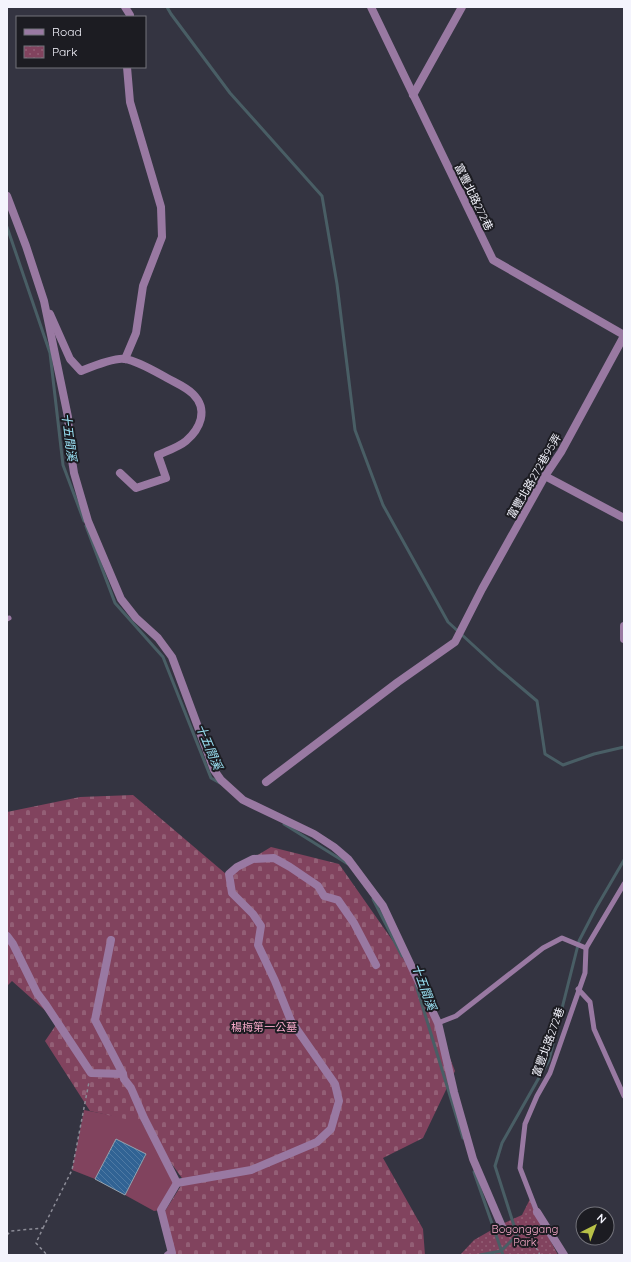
<svg xmlns="http://www.w3.org/2000/svg" width="631" height="1262" font-family="Quicksand,'Noto Sans TC',sans-serif">
<style>
.grass{fill:#81435e}
.cemetery{fill:url(#cemetery-stones)}
.park{fill:url(#park-dots)}
.lines{fill:none;stroke-linecap:round;stroke-linejoin:round}
.stream{stroke:#495e65;stroke-width:3}
.building{fill:url(#building-back-hatch);stroke:#97a3af}
.path{stroke:#8c8c97;stroke-width:1.5;stroke-dasharray:3 3;stroke-linecap:butt}
.lane{stroke:#9979a2;stroke-width:5}
.street{stroke:#9979a2;stroke-width:8}
.labels{text-anchor:middle;stroke-width:4;stroke-linejoin:round;paint-order:stroke}
.street-label{font-size:11px;fill:#f4f4fd;stroke:#1c1c22}
.park-label{font-size:11px;fill:#f9aaca;stroke:#1c1c22}
.water-label{font-size:12px;font-style:italic;fill:#9ce4f7;stroke:#1c1c22}
</style>
<defs>
<pattern id="cemetery-stones" width="16" height="16" patternUnits="userSpaceOnUse"><rect width="16" height="16" fill="#81435e"/><path d="M2 7V4a2 2 0 0 1 4 0v3zM10 15v-3a2 2 0 0 1 4 0v3z" fill="#935f76"/></pattern>
<pattern id="park-dots" width="8" height="8" patternUnits="userSpaceOnUse"><rect width="8" height="8" fill="#81435e"/><path d="M2 2h.1M6 6h.1" fill="none" stroke="#935f76" stroke-width="1.8" stroke-linecap="round"/></pattern>
<pattern id="building-back-hatch" width="6" height="6" patternUnits="userSpaceOnUse"><rect width="6" height="6" fill="#316394"/><path d="M-1 5l2 2M0 0l6 6M5-1l2 2" fill="none" stroke="#4f7aa4"/></pattern>
</defs>
<rect width="100%" height="100%" fill="#343441"/>
<!-- grass -->
<path class="grass" d="M84 1110 141 1121 177 1183 161 1210 154 1211 125 1195 146 1155 116 1139 95 1179 72 1170Z"/>
<!-- cemetery -->
<path class="cemetery" d="M133 795 226 874 271 847 339 864 395 944 429 1005 455 1071 423 1138 383 1158 423 1229 425 1255H168L165 1211 184 1181 141 1121H134L90 1111 45 1041 58 1022 12 981 7 986V812L80 797Z"/>
<!-- park -->
<path class="park" d="M530 1199 532 1206 558 1255H460L474 1240 502 1224 522 1215Z"/>
<g class="lines">
<!-- stream -->
<g class="stream">
<path d="M167 7 171 14 230 93 322 196 337 284 355 430 383 505 448 622 498 668 537 701 545 754 563 765 594 754 624 747"/>
<path d="M7 227 50 353 63 465 84 521"/>
<path d="M86 526 115 603 163 657 211 778 220 783"/>
<path d="M284 824 348 864"/>
<path d="M373 899 402 956"/>
<path d="M416 985 463 1138"/>
<path d="M474 1172 503 1255"/>
<path d="M480 1255 501 1251 517 1235 495 1166 502 1143 549 1060 579 941 596 908 624 860"/>
</g>
</g>
<!-- building -->
<path class="building" d="M116 1139 146 1154 125 1195 95 1179Z"/>
<g class="lines">
<!-- path -->
<g class="path">
<path d="M525 1226 540 1255"/>
<path d="M43 1228 72 1170 89 1082"/>
<path d="M7 1235 11 1231 43 1228 36 1243 47 1255"/>
</g>
<!-- lane -->
<g class="lane">
<path d="M7 619 9 618"/>
<path d="M578 989 590 1002 594 1029 624 1096"/>
<path d="M438 1023 456 1016 543 948 562 938 586 948"/>
<path d="M537 1212 520 1168 525 1124 537 1096 550 1073 585 973 586 948 624 884"/>
</g>
<!-- street -->
<g class="street">
<path d="M125 7 130 15V17"/>
<path d="M371 7 493 260 624 335"/>
<path d="M413 95 462 7"/>
<path d="M7 196 26 246 44 301 68 417 70 447 74 473 88 521 121 599 136 618 158 638 172 657 214 770 221 780 243 800 314 834 334 847 348 859 383 906 438 1023 454 1092 473 1159 503 1229"/>
<path d="M50 314 70 359 81 371C91 367 115 357 125 359 138 361 156 372 167 378 176 383 186 387 193 394 209 410 200 429 186 441 179 447 167 451 158 455L166 478 136 488 120 473"/>
<path d="M125 359 136 333 143 286 162 237 161 207 130 102 127 67"/>
<path d="M545 476 624 518"/>
<path d="M624 626V639"/>
<path d="M266 782 398 682 455 642 482 589 545 476 561 452 624 336"/>
<path d="M7 936 13 944 37 993 46 1005 91 1073 123 1074"/>
<path d="M111 940 95 1020 123 1074 124 1079 131 1088 144 1118 177 1183"/>
<path d="M537 1212 564 1255"/>
<path d="M168 1255 172 1253 161 1210 177 1183 251 1170 317 1142 331 1129 339 1101 335 1084 291 1021 275 981 258 945 261 926 253 914 232 893 229 874 237 867 253 859 274 858 290 867 318 886 324 896 338 900 354 923 376 965"/>
</g>
</g>
<g class="labels">
<!-- street labels -->
<g class="street-label">
<text transform="translate(474 197) rotate(64)" y="4">富豐北路272巷</text>
<text transform="translate(534 476) rotate(-60)" y="4">富豐北路272巷95弄</text>
<text transform="translate(548 1042) rotate(-70)" y="4">富豐北路272巷</text>
</g>
<!-- park labels -->
<g class="park-label">
<text x="264" y="1031">楊梅第一公墓</text>
<text x="525" y="1233">Bogonggang<tspan x="525" dy="13">Park</tspan></text>
</g>
<!-- water labels -->
<g class="water-label">
<text transform="translate(69 437) rotate(83)" y="4">十五間溪</text>
<text transform="translate(209 747) rotate(67)" y="4">十五間溪</text>
<text transform="translate(424 987) rotate(70)" y="4">十五間溪</text>
</g>
</g>
<!-- border -->
<rect width="631" height="1262" fill="none" stroke="#f4f4fd" stroke-width="16"/>
<!-- legend -->
<rect x="16" y="16" width="130" height="52" fill="#1c1c22" stroke="#72727a"/>
<rect x="24" y="29" width="20" height="6" fill="#9979a2" stroke="#72727a"/>
<text x="52" y="36" font-size="12" fill="#f4f4fd">Road</text>
<rect x="24" y="46" width="20" height="12" fill="url(#park-dots)" stroke="#72727a"/>
<text x="52" y="56" font-size="12" fill="#f4f4fd">Park</text>
<!-- north arrow -->
<g transform="translate(595 1226) rotate(42)"><circle r="19" fill="#1c1c22" stroke="#72727a"/>
<path d="M0-3L7 15L0 10L-7 15Z" fill="#b8c147"/>
<text y="-6" font-size="11" font-weight="bold" text-anchor="middle" fill="#f4f4fd">N</text>
</g>
</svg>
